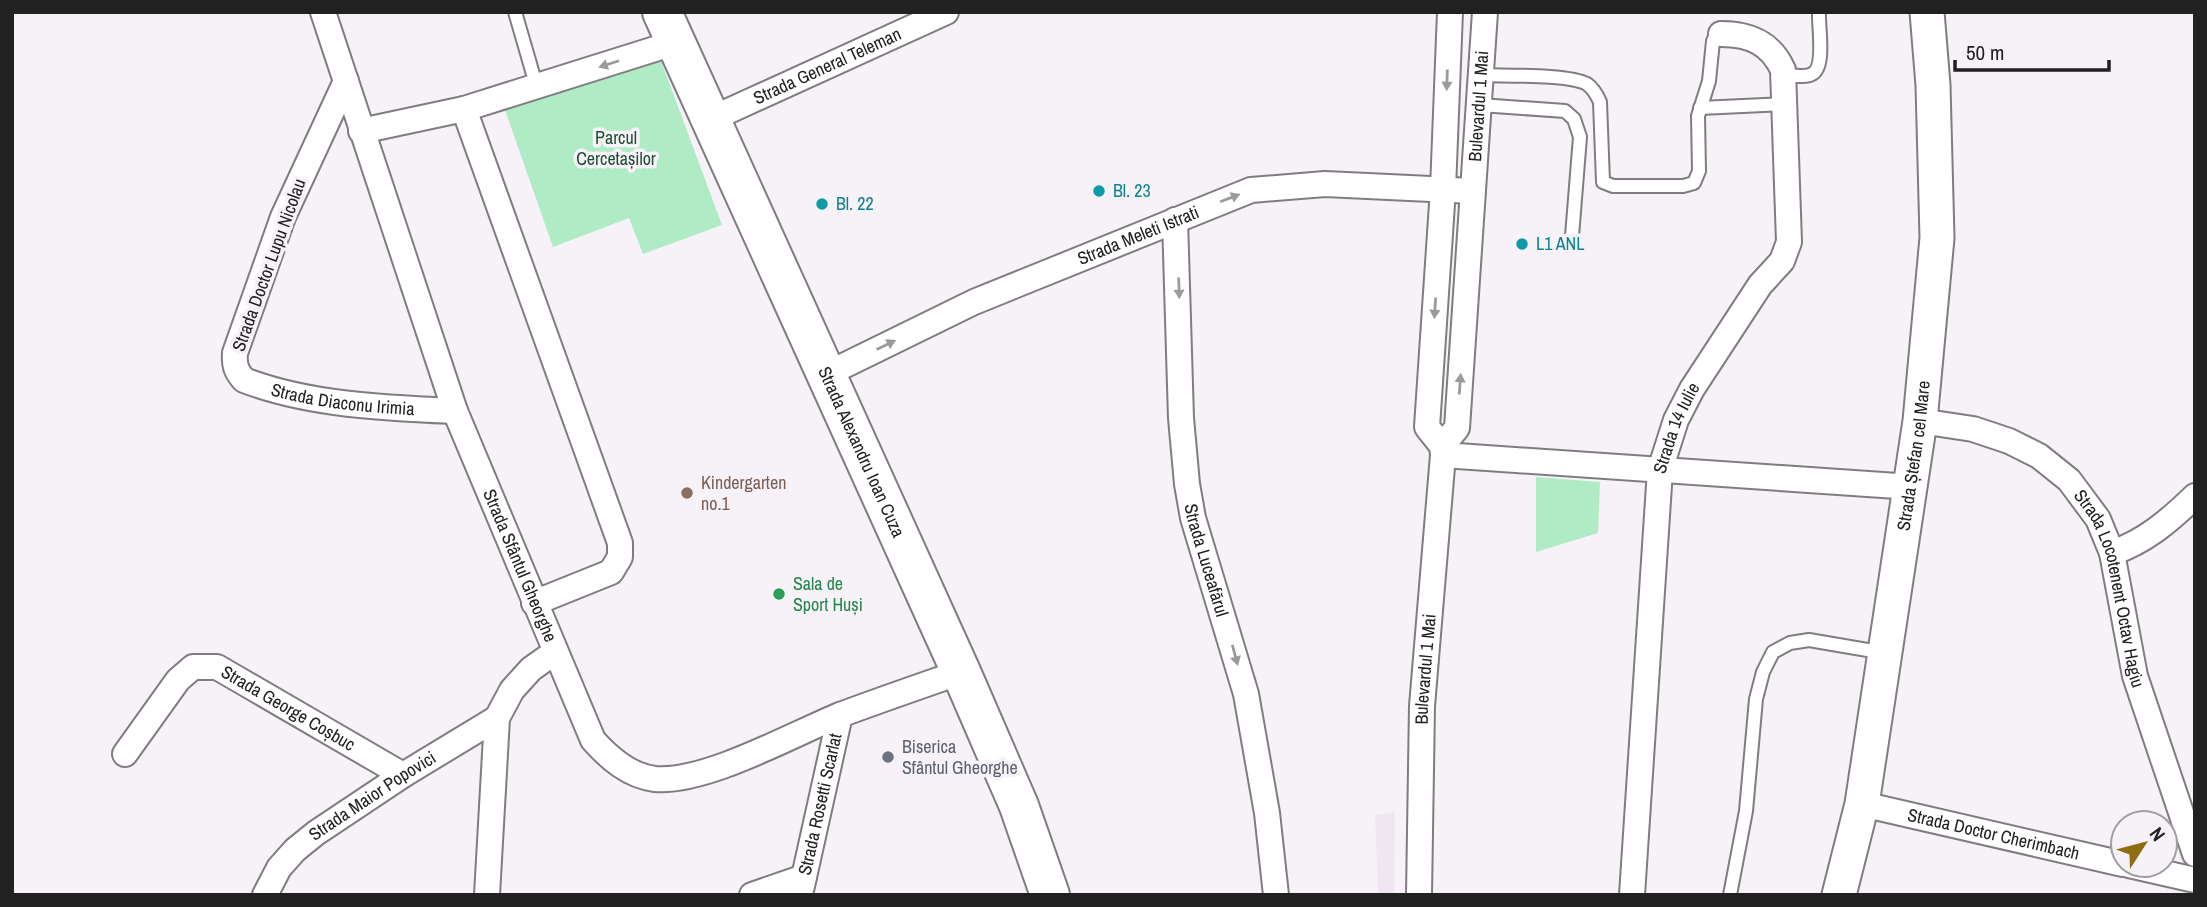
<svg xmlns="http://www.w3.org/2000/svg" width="2207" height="907" font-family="'Archivo Narrow',sans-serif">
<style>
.built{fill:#f0e6f1}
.green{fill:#afecc6}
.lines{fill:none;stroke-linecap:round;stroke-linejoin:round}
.lane-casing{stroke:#807c81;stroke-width:16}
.street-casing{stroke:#807c81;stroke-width:28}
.secondary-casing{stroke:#807c81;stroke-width:37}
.highway-casing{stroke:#807c81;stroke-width:42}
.lane{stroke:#fff;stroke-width:12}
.street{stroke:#fff;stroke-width:24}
.secondary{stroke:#fff;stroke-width:33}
.highway{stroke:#fff;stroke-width:38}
.oneway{fill:#9c9b9c}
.culture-dot{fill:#0f9aa8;stroke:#f6f2f7;stroke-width:2.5}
.education-dot{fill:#8d6e63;stroke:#f6f2f7;stroke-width:2.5}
.leisure-dot{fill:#2e9e5b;stroke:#f6f2f7;stroke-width:2.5}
.worship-dot{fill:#6b7280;stroke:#f6f2f7;stroke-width:2.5}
.labels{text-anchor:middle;stroke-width:7;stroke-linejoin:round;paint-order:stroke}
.street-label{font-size:18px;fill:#222122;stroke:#f6f2f7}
.park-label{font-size:18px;fill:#1d4e33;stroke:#f6f2f7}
.culture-label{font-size:18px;fill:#0d838f;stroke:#f6f2f7;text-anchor:start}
.education-label{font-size:18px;fill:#785e54;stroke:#f6f2f7;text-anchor:start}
.leisure-label{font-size:18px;fill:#27864d;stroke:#f6f2f7;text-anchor:start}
.worship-label{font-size:18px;fill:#5b616d;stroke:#f6f2f7;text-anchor:start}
</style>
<rect width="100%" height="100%" fill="#f6f2f7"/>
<!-- built -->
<path class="built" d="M1395 812 1394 895H1378L1375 815Z"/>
<!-- green -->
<g class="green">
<path d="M660 58 722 225 643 254 629 218 553 247 505 110Z"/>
<path d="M1536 477 1600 482 1598 533 1536 552Z"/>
</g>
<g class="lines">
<!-- lane casing -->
<g class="lane-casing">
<g id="lane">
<path d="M515 12 537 88"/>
<path d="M1481 75C1505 76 1569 74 1587 84 1594 89 1597 95 1600 102L1603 182 1613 186H1683L1694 183 1699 171 1698 116 1709 81 1713 41 1715 37 1721 34"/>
<path d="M1783 75C1791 75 1805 78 1812 74 1826 67 1818 26 1819 12"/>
<path d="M1480 105 1565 111 1574 119 1580 137 1572 236"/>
<path d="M1700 108 1784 104"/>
<path d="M1730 895 1746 811 1756 699 1763 672 1773 652 1790 643 1809 640 1885 653"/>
</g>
</g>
<!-- street casing -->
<g class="street-casing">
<g id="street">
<path id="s1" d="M323 12 455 411 593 740C609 758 629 776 655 779 706 783 791 735 840 715 880 700 921 686 961 672"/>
<path id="s2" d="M346 81 283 217 235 353C234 365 236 371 244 380 308 405 387 408 455 411"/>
<path d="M464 109 620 543V557L611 572 534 603"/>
<path id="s3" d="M709 120 946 12"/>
<path d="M361 131 464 109 674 43"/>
<path id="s4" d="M1175 220 1181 418 1187 484 1193 518 1246 694 1267 813 1276 895"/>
<path id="s5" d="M825 375 974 302 1251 190 1325 184 1473 191"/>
<path id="s6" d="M1920 421 1973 429 2009 441 2039 456 2069 480 2098 519 2112 553 2135 676 2195 854"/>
<path id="s7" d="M1442 446 1457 428 1485 12"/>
<path d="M1443 455 1912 487"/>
<path d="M2112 553C2146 541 2169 521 2195 496"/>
<path id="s8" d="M125 754 178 680 193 667H217L403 775"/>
<path id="s9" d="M1862 804 2123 864"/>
<path d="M2129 865 2195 880"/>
<path id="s10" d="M265 895 279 868 295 850 316 833 403 775 497 718"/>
<path d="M487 895 497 718 512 690 531 669 555 652"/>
<path d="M752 895 804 877"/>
<path id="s11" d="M800 895 840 715"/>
<path id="s12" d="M1419 895 1422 706 1443 455 1442 446 1427 427 1443 189 1450 12"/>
<path id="s13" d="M1632 895 1660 470 1676 420 1692 389 1760 285 1782 261 1789 242 1783 70C1771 43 1750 34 1721 34"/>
</g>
</g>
<!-- secondary casing -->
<g class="secondary-casing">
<g id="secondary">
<path id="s14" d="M1839 895 1862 804 1920 421 1937 238 1933 85 1927 12"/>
</g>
</g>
<!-- highway casing -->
<g class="highway-casing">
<g id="highway">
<path id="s15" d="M662 12 961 672 1019 806 1050 895"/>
</g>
</g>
<!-- lane -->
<use href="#lane" class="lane"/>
<!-- street -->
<use href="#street" class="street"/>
<!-- secondary -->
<use href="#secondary" class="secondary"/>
<!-- highway -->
<use href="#highway" class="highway"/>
</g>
<!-- one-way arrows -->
<defs><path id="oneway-solid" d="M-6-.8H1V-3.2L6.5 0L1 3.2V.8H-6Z" transform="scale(1.75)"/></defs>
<g class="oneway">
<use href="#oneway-solid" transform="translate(609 64) rotate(162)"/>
<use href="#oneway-solid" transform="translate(1447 80) rotate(92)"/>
<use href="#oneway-solid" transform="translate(1230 198) rotate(-21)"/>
<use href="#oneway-solid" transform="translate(1179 288) rotate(88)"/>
<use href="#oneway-solid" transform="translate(1435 308) rotate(94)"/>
<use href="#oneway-solid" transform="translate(886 345) rotate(-26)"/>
<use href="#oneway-solid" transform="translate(1460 384) rotate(-86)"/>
<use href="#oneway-solid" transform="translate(1235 655) rotate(75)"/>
</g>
<!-- markers -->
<g class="culture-dot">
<circle cx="1099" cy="191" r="7"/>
<circle cx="822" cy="204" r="7"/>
<circle cx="1522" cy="244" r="7"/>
</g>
<circle class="education-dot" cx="687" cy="493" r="7"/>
<circle class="leisure-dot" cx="779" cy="594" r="7"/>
<circle class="worship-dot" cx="888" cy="757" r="7"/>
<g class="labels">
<!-- street labels -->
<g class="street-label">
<text dy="6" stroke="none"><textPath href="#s3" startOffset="130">Strada General Teleman</textPath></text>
<text dy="6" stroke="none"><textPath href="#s7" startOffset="346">Bulevardul 1 Mai</textPath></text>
<text dy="6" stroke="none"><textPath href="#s5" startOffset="343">Strada Meleti Istrati</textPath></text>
<text transform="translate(269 265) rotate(-70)" y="6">Strada Doctor Lupu Nicolau</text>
<text dy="6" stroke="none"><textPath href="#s2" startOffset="425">Strada Diaconu Irimia</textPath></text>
<text dy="6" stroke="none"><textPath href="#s13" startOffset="471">Strada 14 Iulie</textPath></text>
<text dy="6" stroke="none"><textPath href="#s15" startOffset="483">Strada Alexandru Ioan Cuza</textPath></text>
<text dy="6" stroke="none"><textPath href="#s14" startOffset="446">Strada Ștefan cel Mare</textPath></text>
<text dy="6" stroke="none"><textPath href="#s4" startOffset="343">Strada Luceafărul</textPath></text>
<text dy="6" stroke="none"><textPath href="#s1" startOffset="588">Strada Sfântul Gheorghe</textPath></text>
<text dy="6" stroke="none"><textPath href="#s6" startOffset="282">Strada Locotenent Octav Hagiu</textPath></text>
<text dy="6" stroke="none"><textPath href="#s12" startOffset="226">Bulevardul 1 Mai</textPath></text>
<text dy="6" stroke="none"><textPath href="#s8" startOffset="217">Strada George Coșbuc</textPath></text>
<text dy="6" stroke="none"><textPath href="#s10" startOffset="149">Strada Maior Popovici</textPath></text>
<text dy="6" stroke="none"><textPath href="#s11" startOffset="93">Strada Rosetti Scarlat</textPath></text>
<text dy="6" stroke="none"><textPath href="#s9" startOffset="135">Strada Doctor Cherimbach</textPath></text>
</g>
<!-- park labels -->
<g class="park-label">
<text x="616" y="144">Parcul<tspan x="616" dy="21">Cercetașilor</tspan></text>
</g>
<!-- culture labels -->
<g class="culture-label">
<text x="1113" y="197">Bl. 23</text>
<text x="836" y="210">Bl. 22</text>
<text x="1536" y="250">L1 ANL</text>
</g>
<!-- education labels -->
<g class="education-label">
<text x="701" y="489">Kindergarten<tspan x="701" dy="21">no.1</tspan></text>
</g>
<!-- leisure labels -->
<g class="leisure-label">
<text x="793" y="590">Sala de<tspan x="793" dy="21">Sport Huși</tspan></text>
</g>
<!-- worship labels -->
<g class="worship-label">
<text x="902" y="753">Biserica<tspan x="902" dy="21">Sfântul Gheorghe</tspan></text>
</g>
</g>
<!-- border -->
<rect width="2207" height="907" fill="none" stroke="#222122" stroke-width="28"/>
<!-- north arrow -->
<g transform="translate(2144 844) rotate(54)"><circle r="33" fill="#f6f2f7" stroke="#a19ea2" stroke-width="2"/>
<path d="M0-5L12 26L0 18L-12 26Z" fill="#8e6e12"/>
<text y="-10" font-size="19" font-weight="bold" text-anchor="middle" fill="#222122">N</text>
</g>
<!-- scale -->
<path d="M1955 60v10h154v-10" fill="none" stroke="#222122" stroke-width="3.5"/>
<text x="1966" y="60" font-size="21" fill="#222122" stroke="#f6f2f7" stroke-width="5" paint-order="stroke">50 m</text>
</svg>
